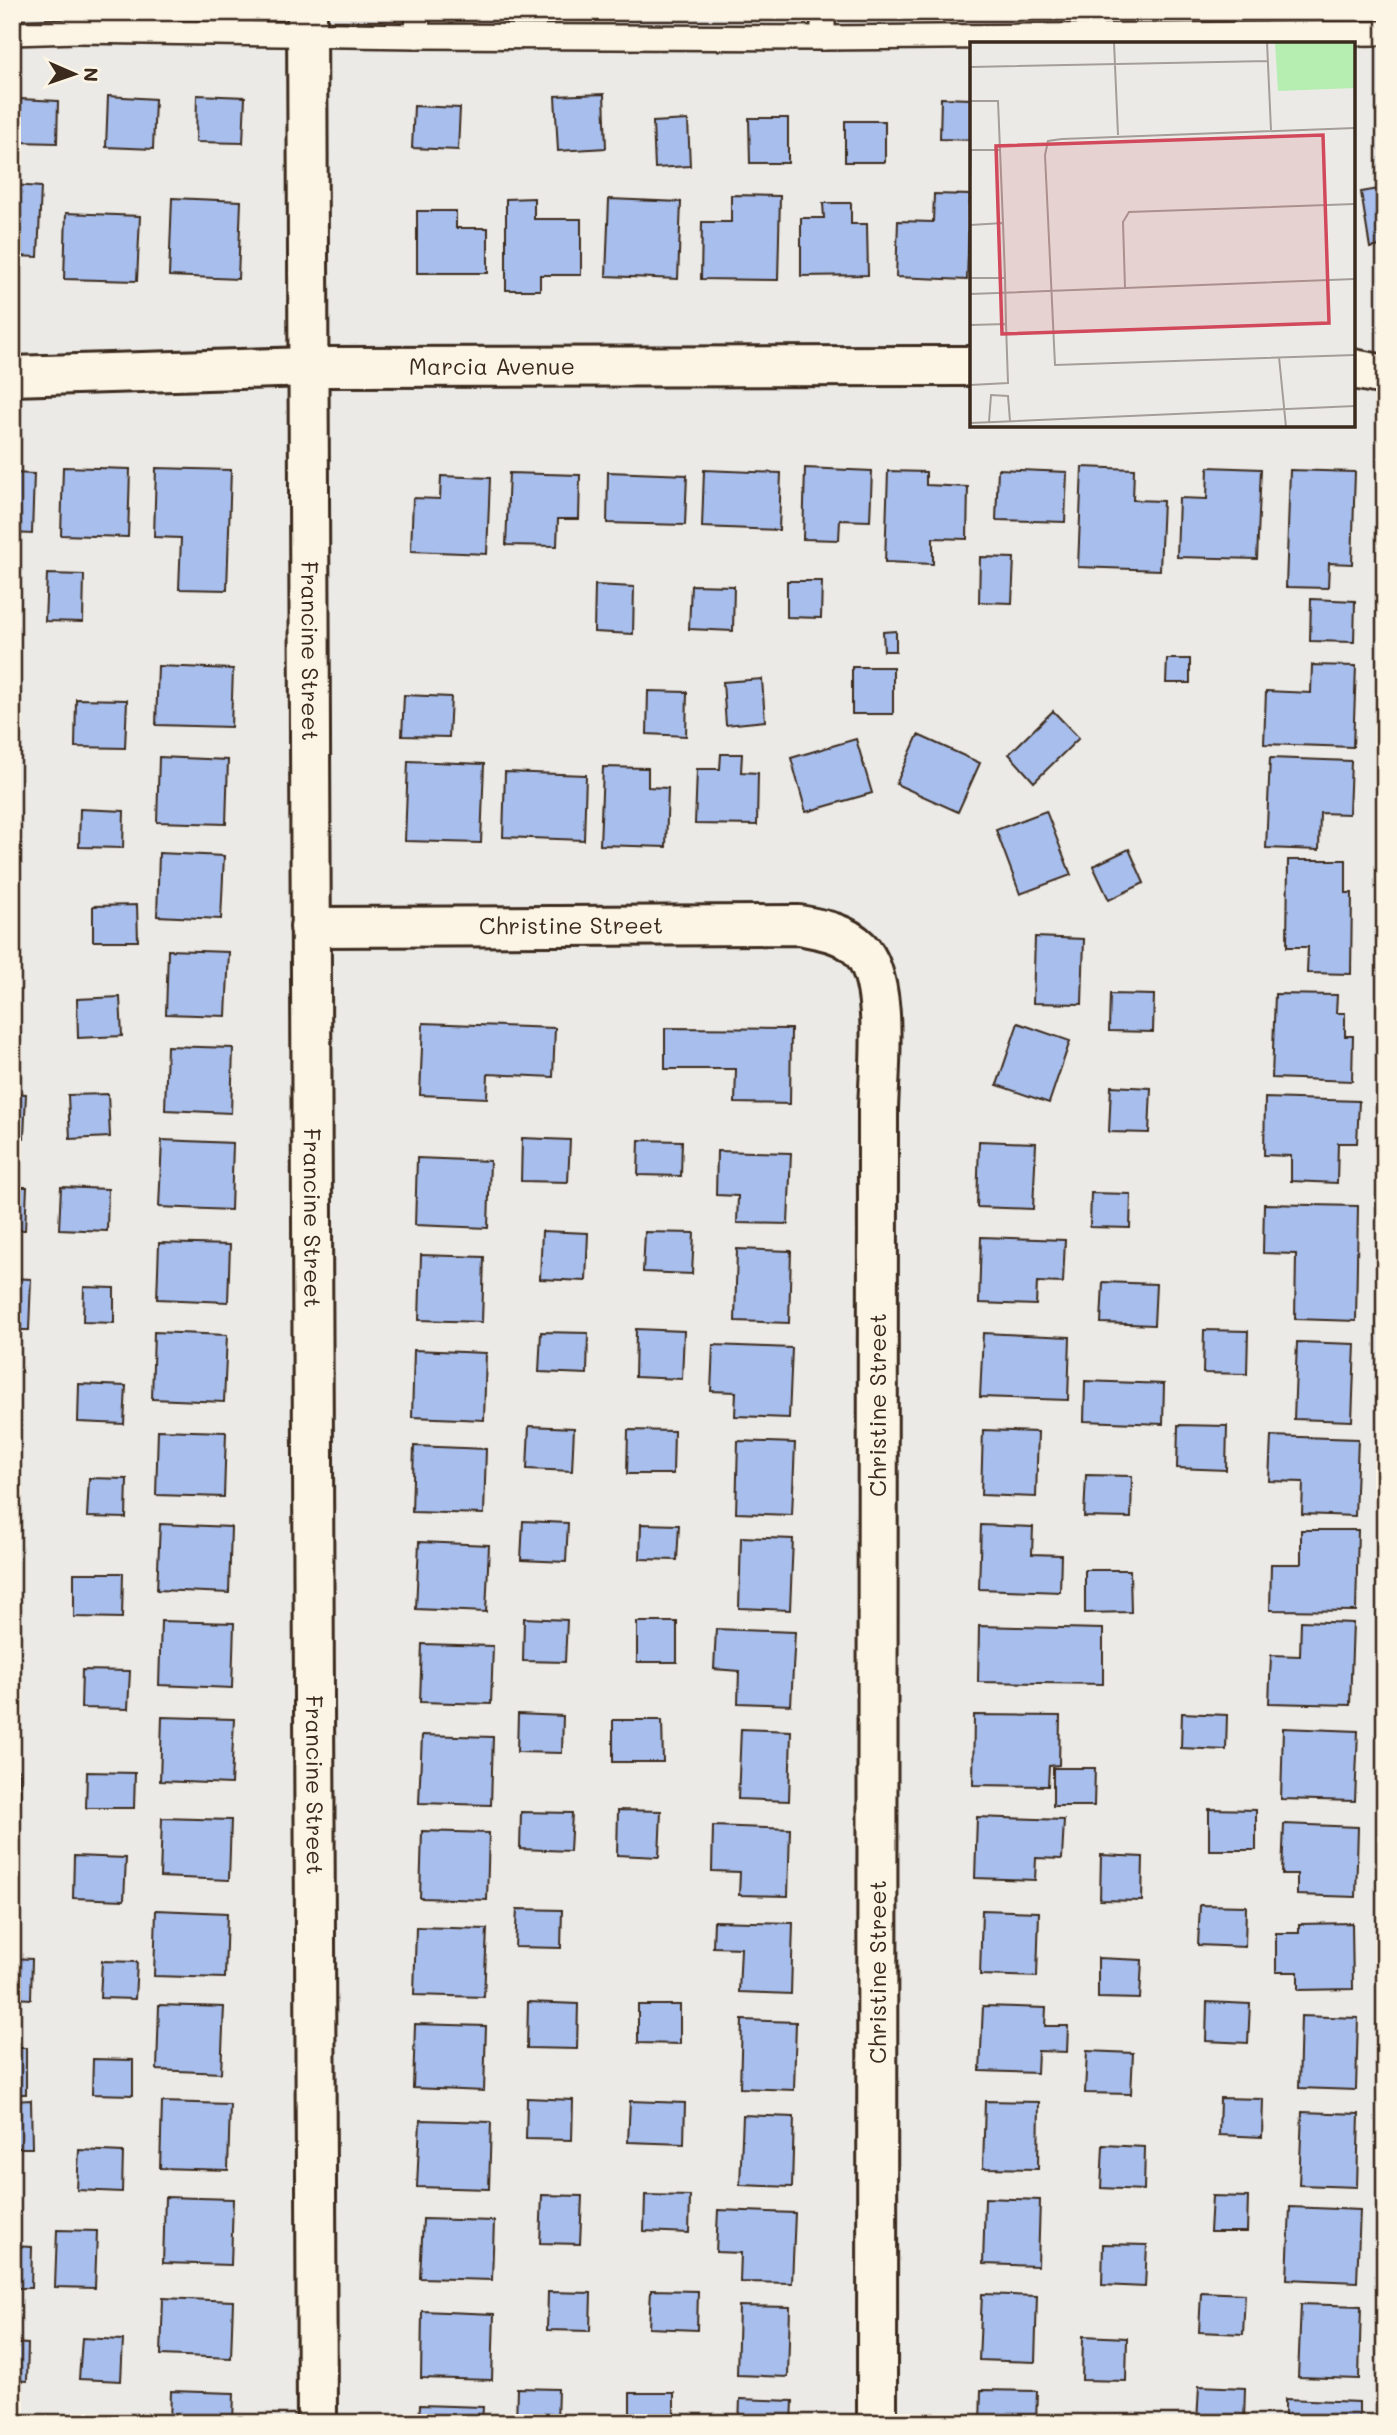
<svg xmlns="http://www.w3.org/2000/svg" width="1397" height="2435" font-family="Mali,sans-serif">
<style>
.building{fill:#a8bfed;stroke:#3b2a1e;stroke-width:2}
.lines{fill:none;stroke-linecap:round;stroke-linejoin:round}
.lane-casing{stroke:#3b2a1e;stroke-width:28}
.street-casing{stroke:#3b2a1e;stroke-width:44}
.lane{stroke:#fcf5e5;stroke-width:23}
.street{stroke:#fcf5e5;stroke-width:38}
.labels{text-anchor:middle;stroke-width:5;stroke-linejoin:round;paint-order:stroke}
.street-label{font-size:23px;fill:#3b2a1e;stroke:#fcf5e5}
.inset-road{fill:none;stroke:#a59d97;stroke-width:2}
.view{fill:#d1495b;fill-opacity:0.15;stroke:#d1495b;stroke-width:3.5}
.inset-edge{fill:none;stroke:#3b2a1e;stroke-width:3.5}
</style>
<rect width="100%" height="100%" fill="#ebeae7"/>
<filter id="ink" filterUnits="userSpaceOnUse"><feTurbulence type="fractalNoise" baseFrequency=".0143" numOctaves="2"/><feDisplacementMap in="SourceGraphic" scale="14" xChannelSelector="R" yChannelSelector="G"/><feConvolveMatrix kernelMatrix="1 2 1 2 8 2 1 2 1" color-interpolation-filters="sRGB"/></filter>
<g filter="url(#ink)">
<!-- building -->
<g class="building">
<path d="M604 94 606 148 558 151 555 96Z"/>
<path d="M197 95 245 97 243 143 196 142Z"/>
<path d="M108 96 155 99 153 149 106 147Z"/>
<path d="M941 98 972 99V140L940 139Z"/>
<path d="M20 99 58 101 57 143 18 142Z"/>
<path d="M414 106 460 108 458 150 412 148Z"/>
<path d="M749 118H788V163H750Z"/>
<path d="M688 120 690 166 655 168 653 122Z"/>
<rect x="845" y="121" width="40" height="41"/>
<path d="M12 185 41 187 38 257 16 256 15 280H12Z"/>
<path d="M1385 188V245L1370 248 1361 192Z"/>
<path d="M934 194 970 195 967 280 896 277 898 221 933 222Z"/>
<path d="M731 195 780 196 778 280 701 279 702 222H731Z"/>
<path d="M172 198 241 201 238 279 169 276Z"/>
<path d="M534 198V219H581V275H540V290H506V199Z"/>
<path d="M609 199 681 202 678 279 606 276Z"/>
<path d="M823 203H851V224H867L868 275 801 276V218H824Z"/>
<path d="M417 211H456V228H488V273H417Z"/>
<path d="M66 213 140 216 137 281 64 279Z"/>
<path d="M63 467 130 469 128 537 61 535Z"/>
<path d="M1082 467 1134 469 1133 500 1163 501 1160 570 1078 567Z"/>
<path d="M1208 467 1261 469 1257 559 1177 557 1179 498 1207 499Z"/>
<path d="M156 468 231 470 227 590 179 589 181 538 154 537Z"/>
<path d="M805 468 872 471 870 521 840 520 839 540 803 539Z"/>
<path d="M998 469 1067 472 1065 522 996 520Z"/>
<path d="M704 470 781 473 779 530 702 527Z"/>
<path d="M1290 470 1355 472 1352 564 1329 563 1328 588 1286 587Z"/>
<path d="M888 471 926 472V485L968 487 967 539 933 538V564L885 562Z"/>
<path d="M608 472 687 475 685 525 607 523Z"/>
<path d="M12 473 34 474 32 534 12 533Z"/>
<path d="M509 473 580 475 579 519H558L557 546 506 545Z"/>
<path d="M441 476 490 478 487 554 411 551 413 498 440 499Z"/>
<path d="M980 557 1014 558 1012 603 979 602Z"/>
<path d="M47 574 84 575 83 622 45 621Z"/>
<path d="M787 581H822L821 618 787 617Z"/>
<path d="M595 585 634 587 633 634 594 632Z"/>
<path d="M691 585 734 586 733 631 689 629Z"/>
<path d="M1311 599 1355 601 1354 642 1310 641Z"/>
<path d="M896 631V651H884L883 632Z"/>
<path d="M1167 659H1190V683H1166Z"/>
<path d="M1312 665 1356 666 1353 747 1264 744 1266 691 1311 693Z"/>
<path d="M158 666 233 669 231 727 156 725Z"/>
<rect x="852" y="667" width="41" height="47"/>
<path d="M762 679 765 721 726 725 723 682Z"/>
<path d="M648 691 687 692 686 736 647 734Z"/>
<path d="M404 695 451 697 449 737 402 736Z"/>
<path d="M76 699 127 700 125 748 75 747Z"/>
<path d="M1053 711 1079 738 1034 782 1009 754Z"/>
<path d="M918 735 980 763 958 812 896 784Z"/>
<path d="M856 739 872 793 806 812 791 758Z"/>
<path d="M721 754H742L741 772 758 773 757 825 695 824 697 769H720Z"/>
<path d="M159 757 228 760 226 824 157 822Z"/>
<path d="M1270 758 1351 761 1349 814 1320 813 1319 850 1266 848Z"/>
<path d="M408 761 484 764 481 843 405 841Z"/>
<path d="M603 767 648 768V787L668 788 666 847 600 845Z"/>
<path d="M505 772 586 775 584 840 503 837Z"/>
<path d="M80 809 124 811 123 848 79 847Z"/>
<path d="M1046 811 1071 875 1020 894 996 830Z"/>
<path d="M1129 849 1144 883 1109 900 1093 866Z"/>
<path d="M159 853 224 856 221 919 157 916Z"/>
<path d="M1288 860H1346V893H1352L1351 974 1307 973 1308 947H1287Z"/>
<path d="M137 905 138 941H93V906Z"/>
<path d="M1035 937 1084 939 1082 1004 1033 1003Z"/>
<path d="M168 950 229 952 226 1016 166 1014Z"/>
<path d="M1110 994 1154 995 1153 1032 1109 1031Z"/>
<path d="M1275 994 1337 995 1336 1013H1345V1036H1353L1352 1081 1272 1078Z"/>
<path d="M120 997 122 1036 78 1038 77 999Z"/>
<path d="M423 1023 555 1028 553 1077 488 1074 487 1098 420 1095Z"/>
<path d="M1018 1023 1070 1041 1049 1103 997 1085Z"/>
<path d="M665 1028 791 1029 790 1104 735 1103 736 1069H665Z"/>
<path d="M167 1046 233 1048 231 1113 165 1110Z"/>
<path d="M1111 1086 1151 1088 1149 1133 1109 1132Z"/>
<path d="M12 1093 26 1094 24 1138 12 1137Z"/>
<path d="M108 1094 110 1137 70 1139 68 1095Z"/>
<path d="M1265 1098 1359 1101 1357 1143H1338L1337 1183 1291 1181V1156L1264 1155Z"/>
<path d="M522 1138 570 1140 568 1182 521 1181Z"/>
<path d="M162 1140 233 1143 231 1210 159 1207Z"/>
<path d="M639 1140 682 1141 681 1176 638 1175Z"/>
<path d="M979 1141 1036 1143 1033 1209 977 1207Z"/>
<path d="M717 1151 791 1153 788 1224 737 1223 738 1196 716 1195Z"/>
<path d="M417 1158 490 1161 488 1228 415 1225Z"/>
<path d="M12 1187H27L25 1230H12Z"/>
<path d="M61 1187 108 1189 107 1231 59 1229Z"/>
<path d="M1091 1193 1131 1194 1130 1228 1090 1227Z"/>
<path d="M1264 1204 1358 1206 1356 1321 1295 1319 1296 1254 1263 1253Z"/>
<path d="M542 1231 588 1233 586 1281 540 1279Z"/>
<path d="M645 1232 694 1233 692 1274 643 1272Z"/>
<path d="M981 1237 1065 1240 1063 1283 1037 1282 1036 1305 979 1303Z"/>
<path d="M159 1243 230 1245 228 1302 157 1299Z"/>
<path d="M737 1249 791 1251 789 1323 735 1321Z"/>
<path d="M421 1255 484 1257 482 1322 419 1320Z"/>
<path d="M12 1278 31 1279 29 1330H12Z"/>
<path d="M1103 1282 1156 1284 1154 1325 1101 1323Z"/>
<path d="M84 1287 114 1288V1323L83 1322Z"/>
<path d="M636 1329 684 1331 682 1379 635 1377Z"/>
<path d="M1204 1330 1248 1331 1247 1374 1203 1373Z"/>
<path d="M154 1332 227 1335 224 1402 152 1399Z"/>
<path d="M541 1332 588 1333 587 1374 539 1372Z"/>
<path d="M983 1333 1070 1337 1068 1400 980 1397Z"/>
<path d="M1297 1342 1355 1344 1352 1421 1294 1419Z"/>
<path d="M713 1345 792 1348 789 1418 735 1416 736 1392 711 1391Z"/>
<path d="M414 1350 486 1353 484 1420 412 1417Z"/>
<path d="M1085 1381 1164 1384 1163 1424 1084 1421Z"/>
<path d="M79 1384 126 1386 124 1424 78 1422Z"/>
<path d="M1178 1425 1227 1426 1226 1470 1177 1468Z"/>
<path d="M529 1426 574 1428 572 1471 527 1469Z"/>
<path d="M158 1430 226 1432 224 1497 156 1495Z"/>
<path d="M628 1430 674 1431 673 1474H627Z"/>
<path d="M983 1430 1038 1432 1036 1497 981 1495Z"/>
<path d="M1271 1436 1358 1439 1355 1516 1302 1514 1303 1482 1269 1481Z"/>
<path d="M738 1441 795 1443 792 1515 736 1513Z"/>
<path d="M414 1446 486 1449 484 1514 412 1512Z"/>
<path d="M1086 1475 1132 1476 1131 1518 1084 1517Z"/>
<path d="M89 1478 127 1479 126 1518 87 1517Z"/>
<path d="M523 1521 568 1523 566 1562 521 1560Z"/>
<path d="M160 1524 231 1527 229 1593 157 1590Z"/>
<path d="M641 1524 679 1525 677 1560 640 1559Z"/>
<path d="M981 1525 1033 1527 1032 1554 1061 1555 1060 1592 979 1589Z"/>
<path d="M1301 1530H1358L1356 1611 1270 1610 1271 1564H1301Z"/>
<path d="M741 1537 793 1539 790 1610 739 1608Z"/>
<path d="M419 1542 489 1545 486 1612 416 1609Z"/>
<path d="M1085 1570H1130L1131 1612 1085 1613Z"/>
<path d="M74 1573H123L122 1618 74 1617Z"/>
<path d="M524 1618 567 1620 565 1662 523 1661Z"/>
<path d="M161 1621 234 1623 232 1688 159 1685Z"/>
<path d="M1301 1621 1353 1623 1350 1705 1269 1703 1271 1655 1300 1656Z"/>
<rect x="637" y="1622" width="40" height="40"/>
<path d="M979 1626 1103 1629V1684L978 1682Z"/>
<path d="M716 1629 795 1632 791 1705 738 1703 739 1671 714 1669Z"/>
<path d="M422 1644 493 1646 491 1704 420 1702Z"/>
<path d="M82 1670 130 1671 128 1709 81 1708Z"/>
<path d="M1182 1713 1227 1715 1226 1750 1181 1748Z"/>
<path d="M518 1714 563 1716 562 1753 517 1752Z"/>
<path d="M974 1715 1060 1716 1059 1765 1049 1766 1048 1786 973 1785Z"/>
<path d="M162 1717 234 1719 231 1784 160 1781Z"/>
<path d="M613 1720H662L663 1762H613Z"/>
<path d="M1283 1728 1358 1731 1355 1801 1281 1799Z"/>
<path d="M741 1729 791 1731 789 1801 738 1799Z"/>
<path d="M422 1735 493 1737 491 1805 419 1803Z"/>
<path d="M1053 1768H1095L1094 1806H1053Z"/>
<path d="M12 1769 20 1770V1807H12Z"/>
<path d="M87 1772 135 1773 134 1808H86Z"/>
<path d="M1209 1809 1256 1810V1850H1209Z"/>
<path d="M618 1810 661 1811 659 1857 617 1855Z"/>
<path d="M521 1812 572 1813 570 1851 520 1849Z"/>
<path d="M977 1817 1064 1820 1062 1859 1036 1858 1035 1880 975 1878Z"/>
<path d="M162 1818 231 1820 229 1880 160 1877Z"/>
<path d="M1284 1824 1358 1827 1356 1897 1297 1895V1874H1282Z"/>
<path d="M713 1826 790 1829 788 1896 739 1895 740 1872 712 1871Z"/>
<path d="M422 1831 489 1833 487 1900 420 1898Z"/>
<path d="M1101 1855 1143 1857 1142 1901 1100 1900Z"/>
<path d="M74 1856 126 1858 124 1900 73 1898Z"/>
<path d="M1200 1905 1246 1906 1245 1947 1198 1945Z"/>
<path d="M517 1909 562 1910 561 1948 515 1947Z"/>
<path d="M156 1910 227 1913 225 1978 154 1976Z"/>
<path d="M982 1910 1039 1912 1037 1977 980 1975Z"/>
<path d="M714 1921 793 1923 791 1994 739 1992 741 1948 713 1947Z"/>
<path d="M1352 1923 1353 1989 1298 1990V1972H1276V1933H1299V1924Z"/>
<path d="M416 1927 487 1929 484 1997 414 1995Z"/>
<path d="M12 1958 32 1959 31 1999 12 1998Z"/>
<path d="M1098 1958 1142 1960 1140 1999 1098 1998Z"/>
<path d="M102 1961 137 1962 135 1999 100 1998Z"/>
<path d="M528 2002 578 2004 577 2049 527 2048Z"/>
<path d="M1207 2002 1250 2004 1248 2043 1206 2041Z"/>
<path d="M159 2005 224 2007 221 2073 157 2070Z"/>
<path d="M638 2005H680V2044L638 2043Z"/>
<path d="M983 2006 1046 2008 1045 2026H1068L1067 2052 1038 2051 1037 2073 980 2071Z"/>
<path d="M1301 2016 1358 2018 1356 2090 1299 2088Z"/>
<path d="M742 2020 796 2022 794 2090 740 2088Z"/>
<path d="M415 2024 486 2026 484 2091 413 2088Z"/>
<rect x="12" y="2048" width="14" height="46"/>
<path d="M1087 2051 1133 2053 1131 2094 1085 2093Z"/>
<path d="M93 2059 133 2060V2095L92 2094Z"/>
<path d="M527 2098 573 2100 572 2140 526 2139Z"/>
<path d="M1220 2098 1263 2099 1262 2137 1219 2135Z"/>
<path d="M31 2100 32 2148H12V2101Z"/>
<path d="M630 2101 685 2103 684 2144 628 2142Z"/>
<path d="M985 2101 1039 2102 1038 2169 983 2168Z"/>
<path d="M162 2102 230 2104 228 2170 160 2168Z"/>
<path d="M1302 2112 1359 2114 1357 2187 1299 2185Z"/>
<path d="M743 2115 794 2117 792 2187 740 2185Z"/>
<path d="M420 2120 491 2122 489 2189 417 2187Z"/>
<path d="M1103 2145 1145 2147 1144 2190 1101 2188Z"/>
<path d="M79 2150 123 2152 122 2192 77 2190Z"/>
<path d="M542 2195 582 2196 580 2244 540 2243Z"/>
<path d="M645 2195 690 2196 689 2233 644 2231Z"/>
<path d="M1212 2196 1248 2197 1247 2232H1210Z"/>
<path d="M165 2197 233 2199 231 2265 163 2263Z"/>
<path d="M985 2198 1040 2200 1038 2266 983 2264Z"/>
<path d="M1290 2207 1360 2210 1357 2282 1287 2279Z"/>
<path d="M718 2210 795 2213 792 2283 740 2282 741 2253 716 2252Z"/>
<path d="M423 2219 494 2221 492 2280 420 2278Z"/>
<path d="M57 2230 97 2231 95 2288 55 2287Z"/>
<path d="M1103 2244 1147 2245 1145 2287 1102 2285Z"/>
<path d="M12 2246 32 2247 31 2288H12Z"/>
<path d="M651 2290 698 2291 697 2330 649 2328Z"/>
<path d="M548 2292 591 2293 590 2331 547 2330Z"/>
<path d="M1201 2292 1245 2294 1243 2334 1199 2332Z"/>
<path d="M982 2294 1037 2296 1035 2362 979 2360Z"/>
<path d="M163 2298 233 2301 231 2358 161 2355Z"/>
<path d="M1301 2304 1361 2306 1359 2379 1298 2377Z"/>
<path d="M739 2306 790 2307 788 2377 737 2375Z"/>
<path d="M422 2311 494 2314 492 2380 421 2378Z"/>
<path d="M1083 2336 1127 2338 1126 2381 1082 2380Z"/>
<path d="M82 2338 123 2340 121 2381 79 2379Z"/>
<path d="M12 2343 28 2344 27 2381 12 2380Z"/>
<path d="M1199 2386 1245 2388 1244 2423H1197Z"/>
<path d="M517 2388 558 2389 557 2423H516Z"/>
<path d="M981 2390 1037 2391 1036 2423H980Z"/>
<path d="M171 2391 234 2393 233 2423H170Z"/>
<rect x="630" y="2393" width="44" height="30"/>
<path d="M740 2399 793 2401 792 2423H739Z"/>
<path d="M1285 2399 1359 2402V2423H1285Z"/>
<path d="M420 2405 483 2407 482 2423H419Z"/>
</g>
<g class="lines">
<!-- lane casing -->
<g class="lane-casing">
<g id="lane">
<path d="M77 12V31L417 36"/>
<path d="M418 12 417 36 823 38V12"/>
<path d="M12 33 77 31"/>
<path d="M823 38 1385 33"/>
</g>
</g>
<!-- street casing -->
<g class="street-casing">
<g id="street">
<path id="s1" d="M307 12 317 2423"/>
<path d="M1353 369 1385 375"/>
<path id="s2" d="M12 376 308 367 972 366"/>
<path id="s3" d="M310 927 799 925C820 929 843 932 859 948 890 978 879 1069 878 1110L877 2423"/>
</g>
</g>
<!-- lane -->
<use href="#lane" class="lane"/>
<!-- street -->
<use href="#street" class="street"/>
</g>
</g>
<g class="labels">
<!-- street labels -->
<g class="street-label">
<text dy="8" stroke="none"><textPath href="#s2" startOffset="480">Marcia Avenue</textPath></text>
<text dy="8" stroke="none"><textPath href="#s1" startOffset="639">Francine Street</textPath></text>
<text dy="8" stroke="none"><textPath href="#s3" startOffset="261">Christine Street</textPath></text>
<text dy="8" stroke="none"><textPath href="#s1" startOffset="1206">Francine Street</textPath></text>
<text transform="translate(878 1405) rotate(-90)" y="8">Christine Street</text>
<text dy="8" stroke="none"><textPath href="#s1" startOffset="1773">Francine Street</textPath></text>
<text transform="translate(878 1972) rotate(-90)" y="8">Christine Street</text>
</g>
</g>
<!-- overview -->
<g transform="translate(970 42)">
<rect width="385" height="385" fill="#ebeae7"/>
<path d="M305 0H385V46L308 49Z" fill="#b6edb0"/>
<path class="inset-road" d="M144 0 148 93M297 0 301 88M0 25 298 19M0 59H28L33 181M385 86 92 97 78 99 75 113 85 323 385 313M0 108H30M0 140 1 108M0 183 33 181 35 236H0M155 246 153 180 159 170 385 162M0 252 385 237M0 283 36 282 35 236M309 315 316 385M0 343 38 341 36 282M19 380 21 353 38 354 40 379M0 381 385 364"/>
<path class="view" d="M353 93 359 281 32 292 26 104Z"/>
<rect width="385" height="385" class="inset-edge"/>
</g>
<!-- margin -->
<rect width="1397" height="2435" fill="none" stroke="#fcf5e5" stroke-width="42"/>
<rect x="21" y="21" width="1355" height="2393" fill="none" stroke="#3b2a1e" stroke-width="2.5" filter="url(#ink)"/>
<!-- north arrow -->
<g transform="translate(74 74) rotate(92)" stroke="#fcf5e5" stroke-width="5" paint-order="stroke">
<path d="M0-5L12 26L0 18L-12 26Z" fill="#3b2a1e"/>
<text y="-10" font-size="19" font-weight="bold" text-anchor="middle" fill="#3b2a1e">N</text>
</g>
</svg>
